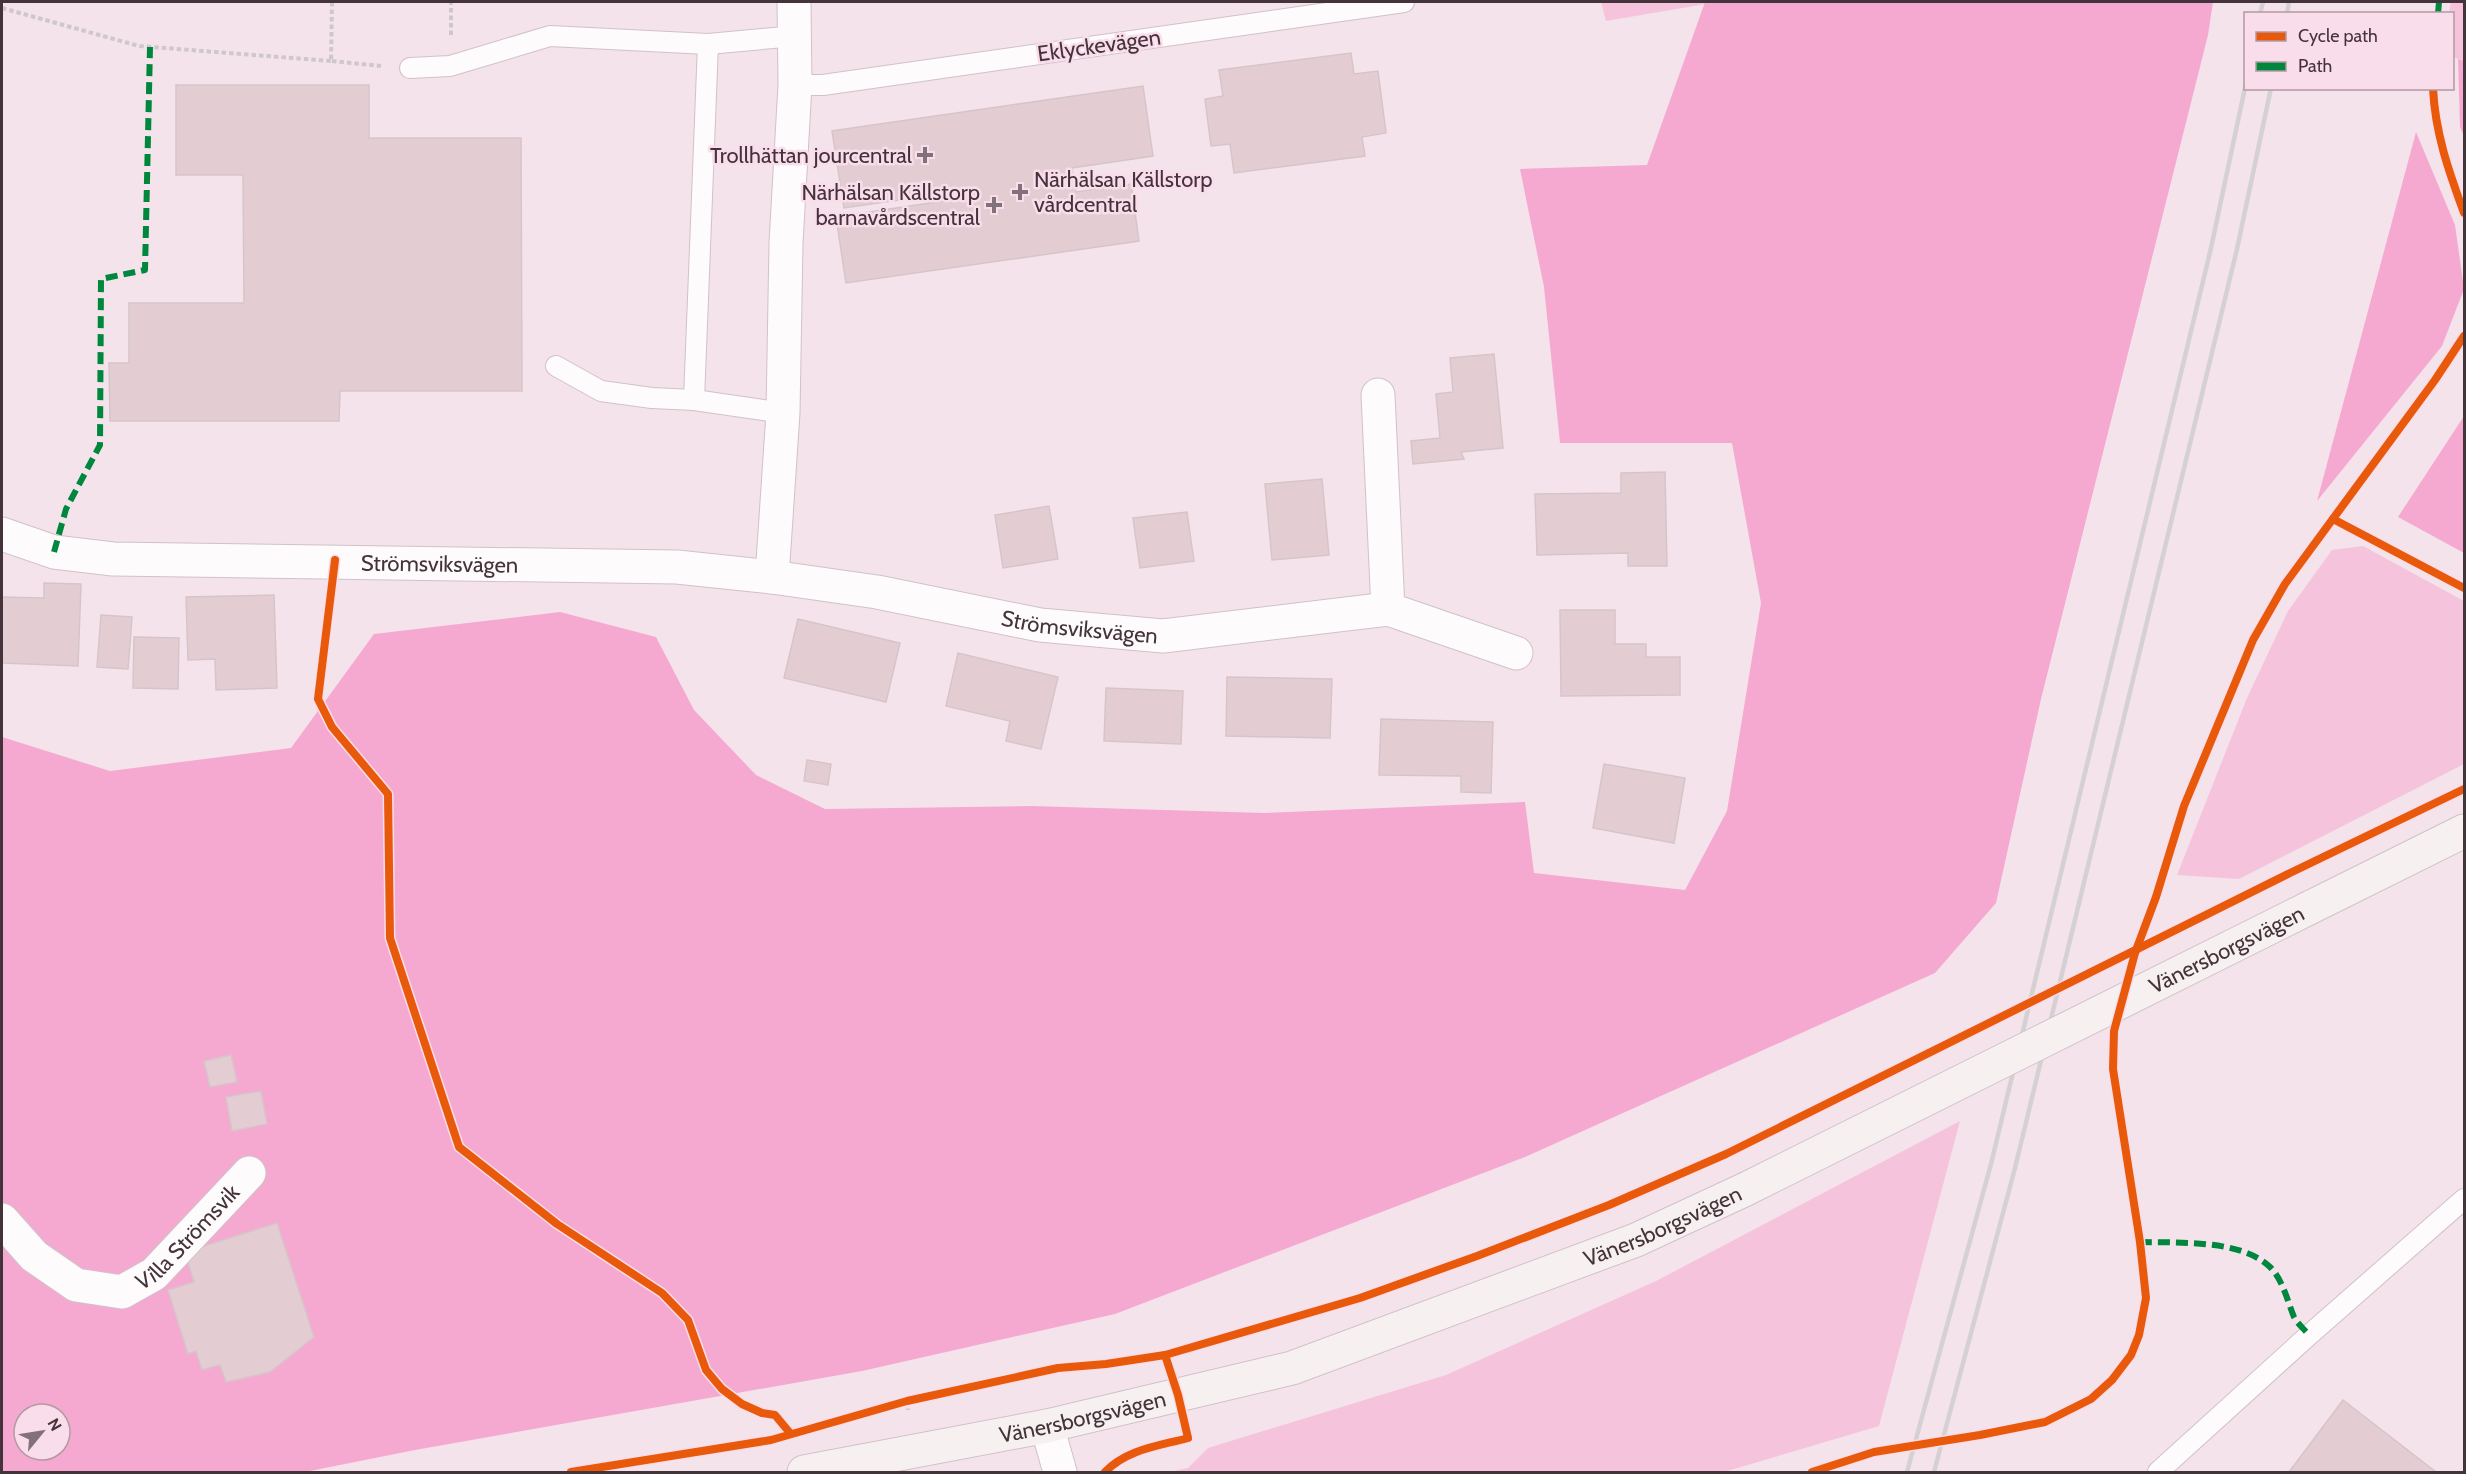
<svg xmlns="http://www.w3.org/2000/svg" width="2466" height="1474" font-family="Cabin,sans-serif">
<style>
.green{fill:#f6c3dc}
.forest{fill:#f5a9d1;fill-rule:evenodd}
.building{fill:#e4ccd3;stroke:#d5c5c9;stroke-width:1.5}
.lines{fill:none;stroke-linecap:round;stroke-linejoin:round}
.lane-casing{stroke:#d1c1c9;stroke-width:22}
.street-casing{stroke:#d1c1c9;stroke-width:35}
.secondary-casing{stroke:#d1c1c9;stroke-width:35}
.path{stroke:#cfc7cb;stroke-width:4;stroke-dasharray:4.5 3;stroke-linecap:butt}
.lane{stroke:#fdfbfc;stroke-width:20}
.street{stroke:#fdfbfc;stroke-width:33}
.secondary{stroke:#f6f1f0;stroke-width:33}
.rail{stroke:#d5d0d2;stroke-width:4.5}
.secondary-bridge-casing{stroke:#d1c1c9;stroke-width:35;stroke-linecap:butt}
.secondary-bridge{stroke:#f6f1f0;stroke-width:33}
.quiet{stroke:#00873e;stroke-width:6;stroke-dasharray:12 6;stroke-linecap:butt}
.cycleway-casing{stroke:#faddea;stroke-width:11}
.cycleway{stroke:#e8590c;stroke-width:8}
.poi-dot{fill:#827179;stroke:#faddea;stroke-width:2}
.labels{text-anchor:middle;stroke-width:5;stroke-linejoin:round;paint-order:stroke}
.street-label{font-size:22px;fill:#45333b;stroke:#faddea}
.poi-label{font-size:22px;fill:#45333b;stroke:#faddea;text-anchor:end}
</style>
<rect width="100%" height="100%" fill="#f4e3eb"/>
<!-- green -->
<g class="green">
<path d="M1601 2H1704L1706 4 1606 21Z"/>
<path d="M2451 2H2464V61L2453 57 2452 14H2449Z"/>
<path d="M2363 546 2464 601V764L2239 879 2177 875 2247 698 2288 611 2332 550Z"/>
<path d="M1960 1121 1879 1426 1724 1472H1170L1188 1468 1208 1448 1446 1375 1656 1281Z"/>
</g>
<!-- forest -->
<g class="forest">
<path d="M1705 2H2213L2208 35 2041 699 1996 903 1935 973 1525 1157 1115 1314 862 1371 415 1450 305 1472H2V737L110 771 291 748 374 634 560 612 656 637 694 710 756 775 825 809 1032 806 1264 813 1525 802 1534 873 1685 890 1727 811 1761 603 1732 443H1560L1544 287 1520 169 1647 165ZM24 1414H60V1450H24Z"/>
<path d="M2458 59 2464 61V136L2460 127Z"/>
<path d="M2416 132 2455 225 2464 289 2442 346 2317 501Z"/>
<path d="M2464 416V553L2398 517Z"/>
</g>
<!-- building -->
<g class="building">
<path d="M1351 53 1354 74 1378 71 1386 133 1362 137 1365 156 1234 173 1230 144 1211 146 1205 99 1223 96 1219 70Z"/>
<path d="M176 85H369V138H521L522 391H340L339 421H110L109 363H129V303H244L243 175H176Z"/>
<path d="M1143 86 1153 156 1072 168 1076 192 1131 184 1139 241 846 283 836 217 970 197 969 190 844 208 832 131Z"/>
<path d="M1494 354 1503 448 1461 452 1464 459 1413 464 1411 441 1440 438 1436 394 1453 392 1450 358Z"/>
<path d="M1665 472 1667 566H1628V553L1537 555 1535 494 1621 493V473Z"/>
<path d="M1322 479 1329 555 1272 560 1265 484Z"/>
<path d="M1049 506 1058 559 1003 568 995 515Z"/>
<path d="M1187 512 1194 561 1140 568 1133 518Z"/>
<path d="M44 583 81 584 78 666 2 663V597L44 598Z"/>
<path d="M274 595 277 688 216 690 215 659 188 660 186 597Z"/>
<path d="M1560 610H1615V644H1646V657H1680V695L1561 696Z"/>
<path d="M101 615 132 617 128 669 97 667Z"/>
<path d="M798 619 900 643 886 702 784 678Z"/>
<path d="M134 637 179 638 178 689 133 688Z"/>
<path d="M958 653 1058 677 1041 749 1006 741 1010 721 946 706Z"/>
<path d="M1227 677 1332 679 1330 738 1226 736Z"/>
<path d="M1106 688 1183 691 1181 744 1104 741Z"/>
<path d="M1381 719 1493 722 1491 793 1461 792V776L1379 775Z"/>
<path d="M807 760 831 764 828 785 804 781Z"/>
<path d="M1604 764 1685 778 1674 843 1593 828Z"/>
<path d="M231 1055 237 1082 210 1087 204 1061Z"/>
<path d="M261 1091 267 1124 232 1131 226 1097Z"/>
<path d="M277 1223 314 1337 270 1372 226 1382 220 1365 202 1370 196 1351 188 1354 168 1290 194 1282 185 1252Z"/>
<path d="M2343 1400 2436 1472H2289Z"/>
</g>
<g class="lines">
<!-- lane casing -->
<g class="lane-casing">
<g id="lane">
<path d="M410 68 450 66 550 36 708 44 795 36"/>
<path d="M795 85H823L1404 2"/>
<path d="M556 366 601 391 652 398 694 400 783 413"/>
<path d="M694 400 708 44"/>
<path d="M2158 1472 2309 1335 2464 1199"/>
</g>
</g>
<!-- street casing -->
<g class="street-casing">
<g id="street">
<path d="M1378 395 1388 609"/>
<path id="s1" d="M2 534 54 552 113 559 677 567 772 577 877 592 1040 625 1163 636 1388 609 1516 653"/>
<path d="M772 577 783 413 786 243 795 85 794 2"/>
<path id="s2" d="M2 1220 34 1256 76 1285 122 1292 154 1274 249 1173"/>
<path d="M1047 1426 1060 1472"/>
</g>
</g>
<!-- secondary casing -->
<g class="secondary-casing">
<g id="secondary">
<path d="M2311 907 2464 831"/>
<path id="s3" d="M804 1472 1047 1426 1292 1368 1636 1240 1746 1189"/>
</g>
</g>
<!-- path -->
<g class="path">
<path d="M332 2 331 61 381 66"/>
<path d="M2 8 139 46 331 61"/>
<path d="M451 35V2"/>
<path d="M907 1401 908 1410"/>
<path d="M1105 1472C1127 1449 1159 1446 1188 1438"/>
</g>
<!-- lane -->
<use href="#lane" class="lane"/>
<!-- street -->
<use href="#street" class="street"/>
<!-- secondary -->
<use href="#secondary" class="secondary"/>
<!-- rail -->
<g class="rail">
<path d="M2260 14 2263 2"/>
<path d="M2287 14 2289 2"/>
<path d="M1907 1472 1991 1164 2211 248 2246 83"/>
<path d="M1934 1472 2015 1168 2237 249 2271 88"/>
</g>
<!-- secondary-bridge casing -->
<g class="secondary-bridge-casing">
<g id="secondary-bridge">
<path id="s4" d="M1746 1189 2311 907"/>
</g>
</g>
<!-- secondary-bridge -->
<use href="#secondary-bridge" class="secondary-bridge"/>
<!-- quiet -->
<g class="quiet">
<path d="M2438 14 2439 2"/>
<path d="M54 552 66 509 100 445 101 279 145 270 150 47"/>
<path d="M2140 1242C2177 1243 2241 1239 2270 1267 2283 1280 2287 1300 2294 1317 2297 1323 2304 1329 2309 1335"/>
</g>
<!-- cycleway casing -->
<g class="cycleway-casing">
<g id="cycleway">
<path d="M2433 88C2435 133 2449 172 2464 213"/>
<path d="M2333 519 2464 588"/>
<path d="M335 560 318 699 332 727 388 794 390 938 459 1147 557 1224 662 1293 688 1320 706 1370 722 1389 742 1404 762 1413 775 1415 790 1433"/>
<path d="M571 1472 771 1440 907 1401 1058 1368 1106 1364 1165 1355 1360 1298 1477 1256 1609 1205 1726 1154 2290 873 2464 789"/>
<path d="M1105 1472C1127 1449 1159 1446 1188 1438L1178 1395 1165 1355"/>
<path d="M1812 1472 1874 1452 1980 1435 2045 1422 2091 1399 2112 1380 2131 1355 2139 1335 2146 1298 2140 1242 2113 1069 2114 1031 2135 953 2156 897 2184 806 2253 640 2285 584 2435 380 2464 336"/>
</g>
</g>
<!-- cycleway -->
<use href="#cycleway" class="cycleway"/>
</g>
<!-- markers -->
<g class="poi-dot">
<path d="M922 146h6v6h6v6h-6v6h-6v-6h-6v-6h6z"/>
<path d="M1017 183h6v6h6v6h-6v6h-6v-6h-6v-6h6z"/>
<path d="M991 196h6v6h6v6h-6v6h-6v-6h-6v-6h6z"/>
</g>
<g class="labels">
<!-- street labels -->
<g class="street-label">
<text transform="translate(1099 45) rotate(-8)" y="8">Eklyckevägen</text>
<text dy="8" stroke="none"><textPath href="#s1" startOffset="441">Strömsviksvägen</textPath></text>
<text dy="8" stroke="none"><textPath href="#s1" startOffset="1086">Strömsviksvägen</textPath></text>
<text dy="8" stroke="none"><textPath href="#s4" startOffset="537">Vänersborgsvägen</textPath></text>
<text dy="8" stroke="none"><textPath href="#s3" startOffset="896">Vänersborgsvägen</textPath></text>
<text dy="8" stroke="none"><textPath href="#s2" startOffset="232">Villa Strömsvik</textPath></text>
<text dy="8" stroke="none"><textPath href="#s3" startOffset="284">Vänersborgsvägen</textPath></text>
</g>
<!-- poi labels -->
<g class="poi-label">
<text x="912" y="163">Trollhättan jourcentral</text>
<text x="1034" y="187" text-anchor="start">Närhälsan Källstorp<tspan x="1034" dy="25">vårdcentral</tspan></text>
<text x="980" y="200">Närhälsan Källstorp<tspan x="980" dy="25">barnavårdscentral</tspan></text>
</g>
</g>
<!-- border -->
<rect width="2466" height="1474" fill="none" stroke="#45333b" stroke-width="6"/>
<!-- legend -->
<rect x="2244" y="12" width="210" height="78" fill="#faddea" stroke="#b299a4" stroke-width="1.5"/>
<rect x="2256" y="32" width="30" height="9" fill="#e8590c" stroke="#b299a4" stroke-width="1.5"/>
<text x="2298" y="42" font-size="18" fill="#45333b">Cycle path</text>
<rect x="2256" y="62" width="30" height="9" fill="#00873e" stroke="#b299a4" stroke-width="1.5"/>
<text x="2298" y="72" font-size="18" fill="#45333b">Path</text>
<!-- north arrow -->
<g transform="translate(42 1432) rotate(60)"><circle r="28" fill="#faddea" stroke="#b299a4" stroke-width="1.5"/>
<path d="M0-4.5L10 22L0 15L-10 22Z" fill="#827179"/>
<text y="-9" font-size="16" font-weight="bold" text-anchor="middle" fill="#45333b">N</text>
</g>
</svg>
